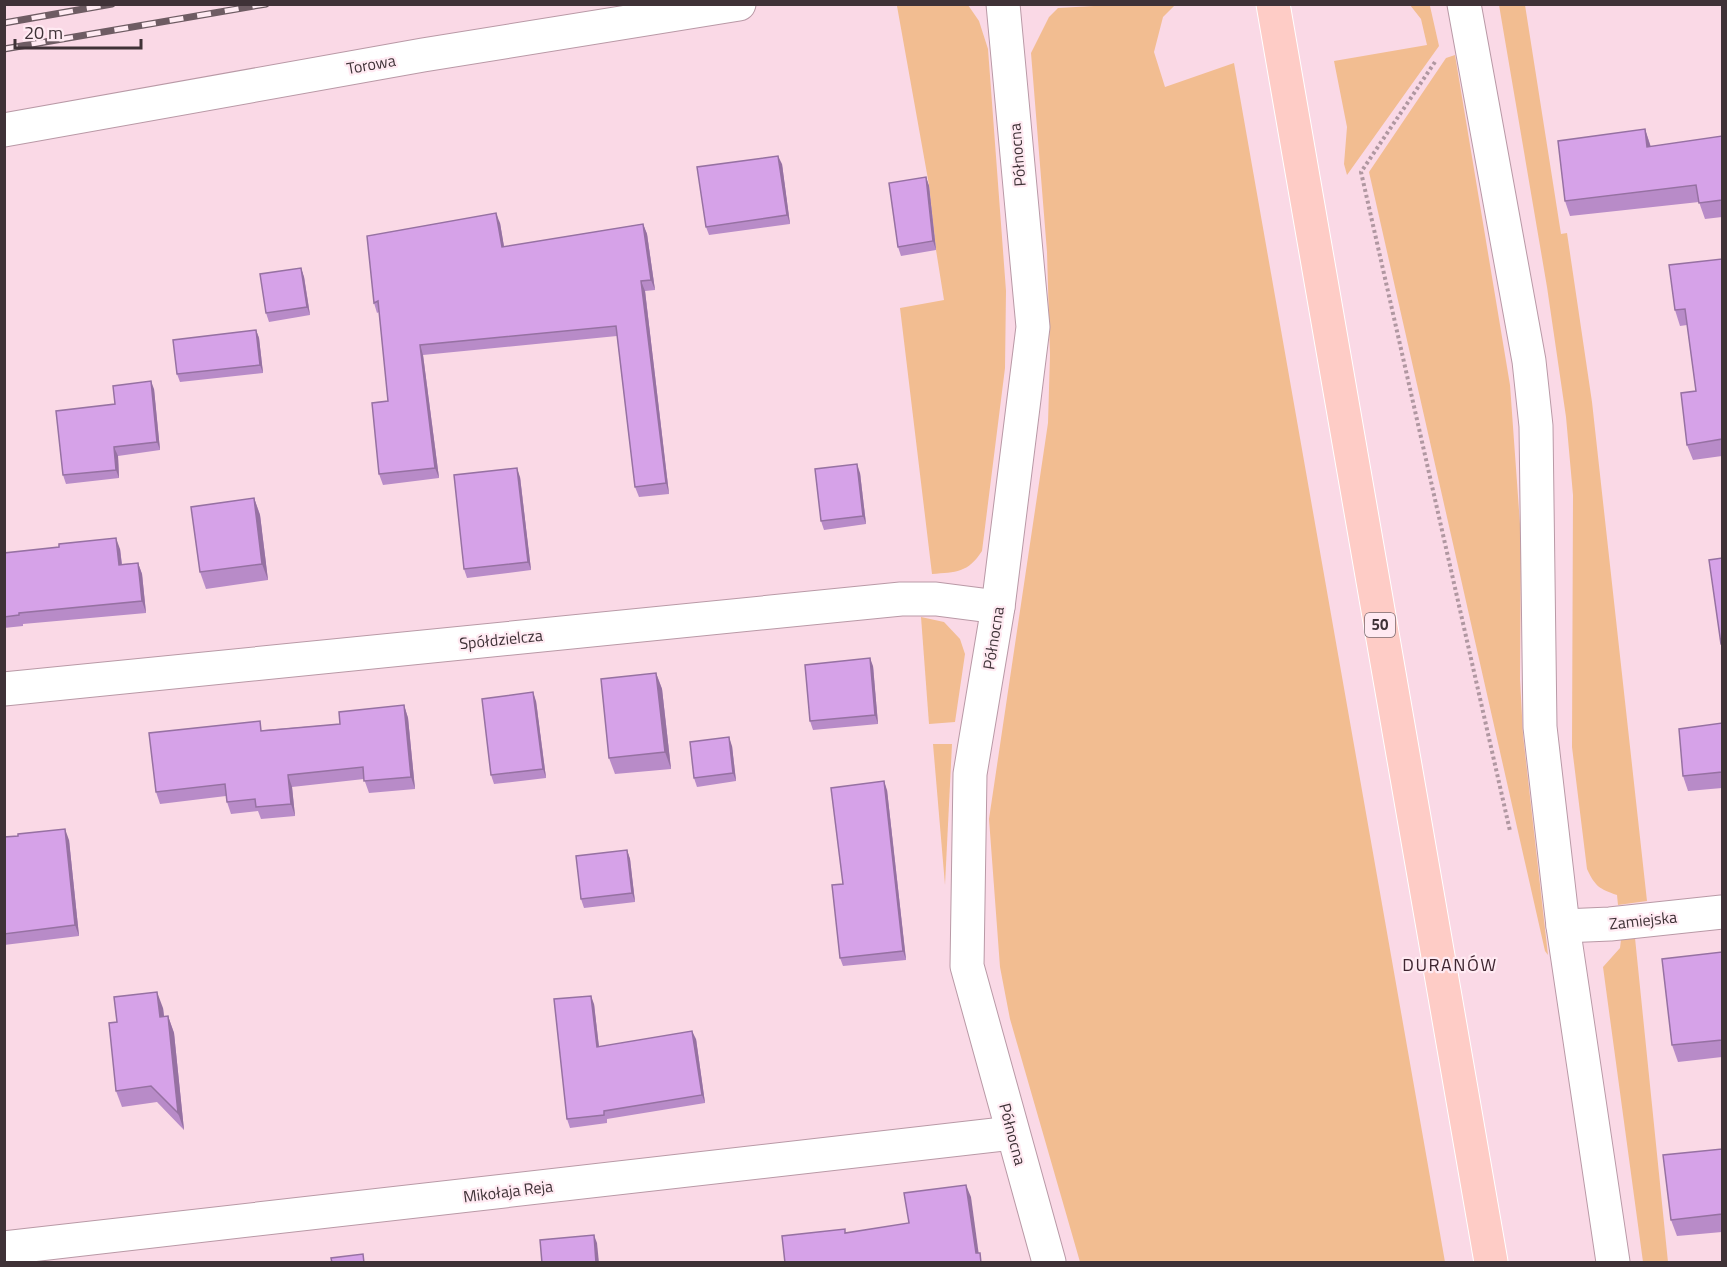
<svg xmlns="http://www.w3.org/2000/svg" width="1727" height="1267" font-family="'Titillium Web',sans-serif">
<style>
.green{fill:#f2bd91}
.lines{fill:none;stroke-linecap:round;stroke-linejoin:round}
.minor-casing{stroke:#b999a6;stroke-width:35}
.primary-casing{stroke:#fff;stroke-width:35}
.path{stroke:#b097a1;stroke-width:4;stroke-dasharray:3 3;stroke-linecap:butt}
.minor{stroke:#fff;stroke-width:33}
.primary{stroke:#feccc6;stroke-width:33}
.rail-casing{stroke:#6e5c63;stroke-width:7}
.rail{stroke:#ffeaf2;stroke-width:4.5;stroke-dasharray:14;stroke-linecap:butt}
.wall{fill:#b88bc8}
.shaded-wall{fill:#9671a2}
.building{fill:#d6a2e8;stroke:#9671a2;stroke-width:1.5}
.labels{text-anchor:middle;stroke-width:4.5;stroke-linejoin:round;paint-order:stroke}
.shield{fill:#ffeaf2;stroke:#79696f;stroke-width:1.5}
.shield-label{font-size:15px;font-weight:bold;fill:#3f3237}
.street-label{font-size:16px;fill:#3f3237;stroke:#ffeaf2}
.neighbourhood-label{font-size:18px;letter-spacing:1.5px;fill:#3e2530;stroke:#ffeaf2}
</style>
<rect width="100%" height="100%" fill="#fad9e6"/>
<!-- green -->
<g class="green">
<path d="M929 4 968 5 979 21 988 49 1006 291 1005 368 982 551C968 573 956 572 932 574L900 308 944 300 936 250 929 185 897 6Z"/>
<path d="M1130 4 1175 5 1163 17 1154 52 1165 87 1234 63 1445 1262H1080L1010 1019 1000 967 989 819 1048 423 1050 355 1047 252 1031 53 1049 17 1058 8Z"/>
<path d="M1410 5H1428L1430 6 1439 46 1347 175 1344 164 1347 127 1334 61 1427 45 1421 19Z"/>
<path d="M1499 5H1525L1561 234 1567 233 1592 402 1647 901 1618 905 1617 895C1599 889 1595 886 1587 869L1572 747 1573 495 1566 417 1547 287Z"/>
<path d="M1455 55 1510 385 1521 538 1520 679 1523 735 1548 955 1545 951 1369 172 1446 58Z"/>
<path d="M921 617 944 622 960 639 965 654 955 722 929 724Z"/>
<path d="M933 744H952L945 885Z"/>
<path d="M1635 938 1668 1262H1682H1643L1603 967 1620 948 1621 940Z"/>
</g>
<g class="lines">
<!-- minor casing -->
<g class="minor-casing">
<g id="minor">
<path d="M1003 4 1033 327 998 607 970 774 967 966 1049 1262"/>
<path d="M1464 4 1529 361 1536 426 1540 727 1563 926 1613 1262"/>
<path d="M4 130 423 55 739 4"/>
<path d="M4 689 901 599H936L998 607"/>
<path d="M1563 926 1610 924 1722 912"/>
<path d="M4 1248 1012 1133"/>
</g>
</g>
<!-- primary casing -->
<g class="primary-casing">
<path id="primary" d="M1273 4 1491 1262"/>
</g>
<!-- path -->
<path class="path" d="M1435 62 1361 172 1510 831"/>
<!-- minor -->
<use href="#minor" class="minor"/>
<!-- primary -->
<use href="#primary" class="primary"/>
<!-- rail casing -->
<g class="rail-casing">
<g id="rail">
<path d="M4 23 112 4"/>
<path d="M4 49 266 4"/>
</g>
</g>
<!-- rail -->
<use href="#rail" class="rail"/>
</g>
<!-- wall -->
<g class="wall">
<path d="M1645 129 1651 147 1722 136V217L1705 219 1699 202 1570 216 1565 201Z"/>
<path d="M782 164 790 224 709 235 706 227Z"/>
<path d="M926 177 929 186 936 250 901 256 898 247Z"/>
<path d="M500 223 504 247 643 224 647 234 655 290 645 291 669 494 639 497 635 487 617 336 423 355 439 478 383 485 379 474 388 401 379 312 377 313 374 303Z"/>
<path d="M1722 259V456L1693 460 1687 445 1696 391 1687 325 1680 326 1675 310Z"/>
<path d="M301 268 304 277 310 315 269 322 266 313Z"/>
<path d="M256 330 259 338 263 373 180 382 177 374Z"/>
<path d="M154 389 160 450 118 456 119 478 66 484 63 475Z"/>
<path d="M860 473 866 524 824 530 821 521Z"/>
<path d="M520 477 531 570 467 578 464 569Z"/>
<path d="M254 498 260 515 268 580 206 589 200 572Z"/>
<path d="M120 549 122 564 138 563 142 574 146 613 23 624V626L4 628V553Z"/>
<path d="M873 666 878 724 813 730 810 721Z"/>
<path d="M656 673 662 689 671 769 615 774 609 758Z"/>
<path d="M536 701 546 778 494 784 491 775Z"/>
<path d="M404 705 408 718 415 789 369 793 364 779 292 787 295 816 261 819 258 811 231 814 227 802 226 796 160 804 156 792 263 730 340 724Z"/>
<path d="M1722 723V788L1688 791 1683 776Z"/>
<path d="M732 746 736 781 697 787 694 778Z"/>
<path d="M887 790 906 960 843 966 840 958 843 884Z"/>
<path d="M4 837 69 840 79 936 4 945Z"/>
<path d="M627 850 630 859 635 902 584 908 581 899Z"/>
<path d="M1722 954V1057L1678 1062 1672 1045Z"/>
<path d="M594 1004 599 1047 696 1039 705 1103 607 1119V1123L570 1128 567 1119Z"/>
<path d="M163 1008 164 1016H168L174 1033 184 1130 157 1102 122 1107 116 1091 117 1022Z"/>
<path d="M1722 1149V1232L1677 1236 1671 1220Z"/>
</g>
<!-- shaded-wall -->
<g class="shaded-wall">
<path d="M1645 129 1650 145 1653 163 1647 147Z"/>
<path d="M778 156 782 164 790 224 787 215Z"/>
<path d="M926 177 929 186 936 250 933 241Z"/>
<path d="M496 213 500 223 506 258 502 247Z"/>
<path d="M643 224 647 234 655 290 651 280Z"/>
<path d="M301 268 304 277 310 315 307 307Z"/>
<path d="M641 281 645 291 669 494 666 483Z"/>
<path d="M256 330 259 338 263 373 260 365Z"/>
<path d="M420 345 423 355 439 478 435 468Z"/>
<path d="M151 381 154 389 160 450 157 442Z"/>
<path d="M114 447 118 456 119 478 116 470Z"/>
<path d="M857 464 860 473 866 524 863 516Z"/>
<path d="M517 468 520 477 531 570 528 562Z"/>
<path d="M254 498 260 515 268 580 262 564Z"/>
<path d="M116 538 120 549 123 576 119 565Z"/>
<path d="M138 563 142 574 146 613 142 601Z"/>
<path d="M870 658 873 666 878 724 875 715Z"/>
<path d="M656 673 662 689 671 769 665 752Z"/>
<path d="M533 692 536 701 546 778 543 769Z"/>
<path d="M404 705 408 718 415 789 411 777Z"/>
<path d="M729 737 732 746 736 781 733 773Z"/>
<path d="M288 775 292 787 295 816 291 804Z"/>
<path d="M884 781 887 790 906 960 903 951Z"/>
<path d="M65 829 69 840 79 936 75 925Z"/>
<path d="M627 850 630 859 635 902 632 893Z"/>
<path d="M157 992 163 1008 166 1034 160 1017Z"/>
<path d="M591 996 594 1004 600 1056 597 1047Z"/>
<path d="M168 1016 174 1033 184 1130 178 1113Z"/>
<path d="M692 1031 696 1039 705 1103 702 1095Z"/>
<path d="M966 1185 971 1197 980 1263 976 1253Z"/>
<path d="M594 1235 597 1243 599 1263H596Z"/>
</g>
<!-- building -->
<g class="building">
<path d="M1645 129 1647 147 1722 136V200L1699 203 1696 185 1565 201 1558 141Z"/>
<path d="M778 156 787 215 706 227 697 167Z"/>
<path d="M926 177 933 241 898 247 889 183Z"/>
<path d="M496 213 502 247 643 224 651 280 641 281 666 483 635 487 616 326 420 345 435 468 379 474 372 403 388 401 378 301 374 303 367 236Z"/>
<path d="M1722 259V439L1687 445 1681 393 1696 391 1685 309 1675 310 1669 265Z"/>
<path d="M301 268 307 307 266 313 260 274Z"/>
<path d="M256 330 260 365 177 374 173 340Z"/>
<path d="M151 381 157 442 114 447 116 470 63 475 56 411 115 404 113 386Z"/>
<path d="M857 464 863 516 821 521 815 469Z"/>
<path d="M517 468 528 562 464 569 454 475Z"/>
<path d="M254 498 262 564 200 572 191 507Z"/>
<path d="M116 538 119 565 138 563 142 601 19 613V615L4 617V553L59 547V544Z"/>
<path d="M1722 558V644H1721L1709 560Z"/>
<path d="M870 658 875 715 810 721 805 665Z"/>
<path d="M656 673 665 752 609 758 601 679Z"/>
<path d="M533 692 543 769 491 775 482 699Z"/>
<path d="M404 705 411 777 364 781 363 767 288 775 291 804 256 807 255 799 227 802 225 784 156 792 149 733 260 721 261 731 340 724 339 712Z"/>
<path d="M1722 723V772L1683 776 1679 729Z"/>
<path d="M729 737 733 773 694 778 690 742Z"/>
<path d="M884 781 903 951 840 958 832 885 843 884 831 788Z"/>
<path d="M65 829 75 925 4 934V837L18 836V834Z"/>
<path d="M627 850 632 893 581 899 576 856Z"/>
<path d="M1722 952V1040L1672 1045 1662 959Z"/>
<path d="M157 992 160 1017 168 1016 178 1113 151 1086 116 1091 109 1023 117 1022 114 997Z"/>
<path d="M591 996 597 1047 692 1031 702 1095 604 1111V1115L567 1119 554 999Z"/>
<path d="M1722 1149V1214L1671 1220 1663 1155Z"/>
<path d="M966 1185 976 1253H980L981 1263H785L782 1236 845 1229V1233L909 1223 904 1193Z"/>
<path d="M594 1235 596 1263H542L540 1240Z"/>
<path d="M363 1254 364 1263H332L331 1258Z"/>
</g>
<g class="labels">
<!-- shield labels -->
<rect class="shield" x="1365" y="613" width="30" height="24" rx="4.5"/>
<g class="shield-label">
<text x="1380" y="630">50</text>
</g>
<!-- street labels -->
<g class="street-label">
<text transform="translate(371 64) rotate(-10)" y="6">Torowa</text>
<text transform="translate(1017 155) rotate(-95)" y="6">Północna</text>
<text transform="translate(993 638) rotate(-81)" y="6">Północna</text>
<text transform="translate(501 639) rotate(-6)" y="6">Spółdzielcza</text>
<text transform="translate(1643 920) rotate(-6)" y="6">Zamiejska</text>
<text transform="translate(1013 1134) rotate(75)" y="6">Północna</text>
<text transform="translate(508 1191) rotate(-7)" y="6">Mikołaja Reja</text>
</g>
<!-- neighbourhood labels -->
<g class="neighbourhood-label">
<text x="1450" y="971">DURANÓW</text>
</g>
</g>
<!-- border -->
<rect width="1727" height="1267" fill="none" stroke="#3f3237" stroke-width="12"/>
<!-- scale -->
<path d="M15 39v9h126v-9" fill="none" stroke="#3f3237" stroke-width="3"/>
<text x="24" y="39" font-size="18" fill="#3f3237" stroke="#ffeaf2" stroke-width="4.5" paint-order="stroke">20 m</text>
</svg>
